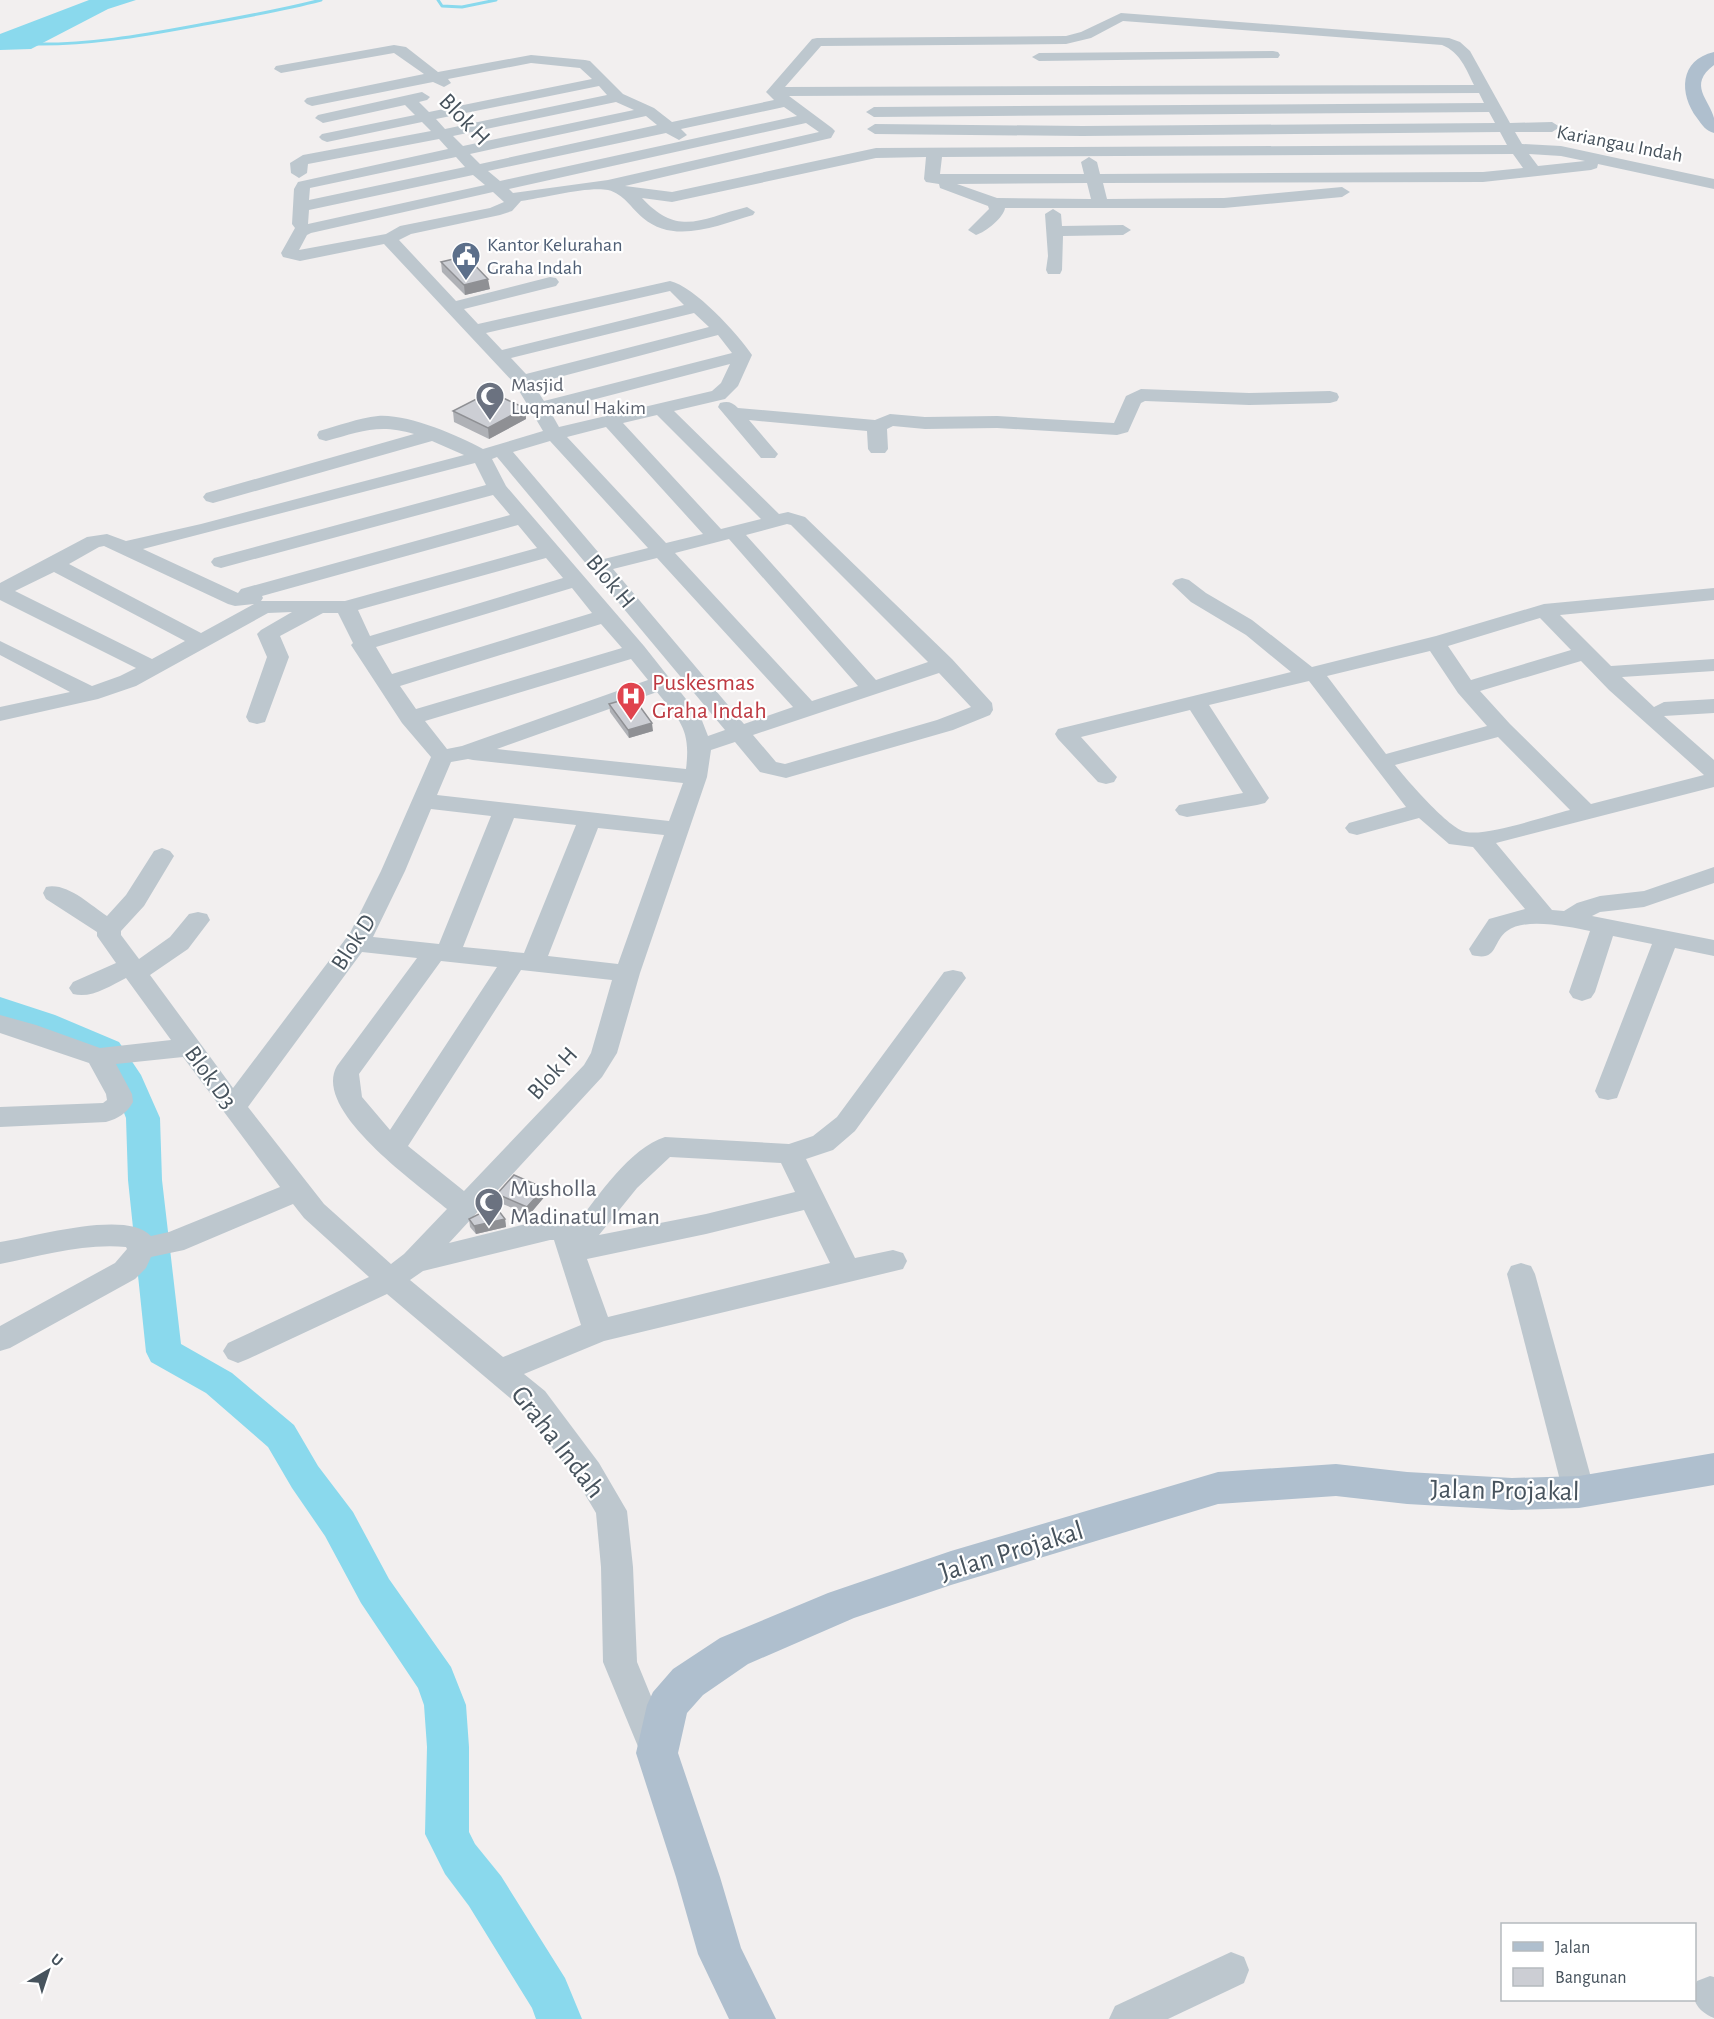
<svg xmlns="http://www.w3.org/2000/svg" width="1714" height="2019" font-family="'Alegreya Sans',sans-serif">
<style>
.water{fill:#8ad9ed}
.lines{fill:none;stroke-linecap:round;stroke-linejoin:round}
.stream{stroke:#8ad9ed;stroke-width:3}
.river{fill:#8ad9ed;fill-rule:evenodd}
.minor{fill:#bdc7ce;fill-rule:evenodd}
.major{fill:#afbfce;fill-rule:evenodd}
.wall{fill:#afb1b6}
.shaded-wall{fill:#8f9094}
.building{fill:#ccced4;stroke:#8f9094;stroke-width:1.5}
.labels{text-anchor:middle;stroke-width:4.5;stroke-linejoin:round;paint-order:stroke}
.far-street-label{font-size:20px;fill:#47535d;stroke:#fff}
.far-service-label{font-size:20px;fill:#4e5e75;stroke:#fff;text-anchor:start}
.far-worship-label{font-size:20px;fill:#5b616d;stroke:#fff;text-anchor:start}
.street-label{font-size:24px;fill:#47535d;stroke:#fff}
.health-label{font-size:24px;fill:#be3a42;stroke:#fff;text-anchor:start}
.worship-label{font-size:24px;fill:#5b616d;stroke:#fff;text-anchor:start}
.near-street-label{font-size:28px;fill:#47535d;stroke:#fff}
</style>
<rect width="100%" height="100%" fill="#f2efef"/>
<!-- water -->
<path class="water" d="M89 0H136L108 9 31 49 0 50V34Z"/>
<g class="lines">
<!-- stream -->
<g class="stream">
<path d="M438 0 442 6 462 7 496 0"/>
<path d="M33 44C88 45 140 36 194 26 237 18 279 11 321 0"/>
</g>
<!-- river -->
<path class="river" d="M0 997 55 1015 119 1042 141 1075 160 1118 162 1180 181 1344 232 1373 294 1425 318 1466 353 1512 389 1579 451 1667 466 1705 469 1747V1832L475 1844 501 1876 565 1978 582 2019H536L532 2008 469 1906 445 1874 425 1834 427 1747 424 1705 418 1688 361 1603 325 1536 292 1488 268 1447 206 1393 151 1362 146 1352 128 1180 126 1118 110 1077 97 1058 0 1019Z"/>
<!-- minor -->
<g class="minor">
<path d="M1121 13 1449 38 1460 42 1470 51 1510 123 1552 122 1560 127 1552 132H1515L1522 144 1561 146 1714 179V189L1598 164 1597 168 1591 170 1483 182 1103 183 1107 199 1224 198 1342 187 1350 192 1342 197 1224 208H1005C1004 217 986 232 976 235L968 230 989 209 988 206 940 188 939 184 926 182 924 179 926 157 876 158 672 202 642 198C679 238 702 218 747 207L755 212 753 215C718 225 675 245 643 218 631 208 624 194 608 190 588 186 543 198 521 201L512 211 500 215 411 234 399 240 456 301 550 277 556 278 559 282 556 286 464 309 478 324 670 281C694 286 738 334 752 355L738 386 725 399 674 411 779 514 788 512 805 517 952 659 992 703 993 710 990 715 953 730 786 778 760 772 735 742 711 750 707 777 640 973 617 1053 602 1077 449 1243 550 1218 576 1225C598 1196 630 1148 665 1137L789 1144 813 1136 837 1117 944 972 953 970 962 972 966 978 855 1131 833 1150 806 1159 855 1258 893 1250 903 1253 907 1261 903 1269 604 1341 524 1374 545 1391 599 1463 627 1511 633 1567 637 1662 673 1750 668 1761 656 1765 644 1761 603 1662 601 1567 596 1513 577 1481 523 1409 387 1294 248 1359 238 1363 228 1359 223 1351 228 1343 369 1277 304 1218 293 1204 184 1250 151 1257 146 1268 135 1279 10 1348 0 1351V1326L115 1263 127 1249 126 1247C84 1243 41 1256 0 1264V1242C33 1237 127 1209 151 1236L169 1232 280 1187 183 1057 116 1064 132 1094 133 1102C126 1114 119 1118 106 1122L0 1127V1107L103 1103 107 1100 106 1094 89 1063 0 1033V1015L36 1025 100 1048 171 1040 126 978C110 986 91 999 73 994L69 988 73 982 116 963 97 936V932L46 899 43 893 46 887C67 882 90 905 107 916L126 895 154 851 162 848 170 851 174 856 144 906 121 931V935L139 959 170 937 189 914 198 912 207 914 210 920 188 949 150 975 233 1088 350 933 381 871 431 757 402 723 351 645 353 643 338 613H323L280 636 289 657 265 722 257 724 249 722 246 717 267 657 257 634 261 630 292 612 268 613 136 686 98 699 0 721V707L70 692 0 655V641L92 686 120 676 136 668 0 600V583L87 537 107 534 126 541 201 524 464 455 432 441 213 503 206 501 203 497 206 493 414 434C379 423 359 432 326 441L319 439 317 435 319 431C338 426 358 418 378 416 409 414 456 435 483 449L543 431 515 384 384 244 300 261 283 257 281 253 295 228 292 224 294 189 298 182 448 149 439 139 308 164 307 173 299 178 291 173 290 163 303 155 431 131 422 122 327 142 322 140 319 137 322 134 415 115 405 105 323 123 315 118 318 115 422 92 430 97 427 100 419 102 429 112 592 79 580 68 531 63 448 79 451 83 444 87 433 82 312 106 307 104 304 101 307 98 424 74 394 53 281 73 274 69 276 66 394 45 406 47 438 72 531 55 585 60 590 61 623 94 654 108 672 122 774 100 766 92 812 39 817 38 1066 36 1081 32ZM1123 21 1442 45C1460 52 1466 69 1474 85L785 87 821 46 1066 44 1091 38ZM599 86 607 95 445 129 436 119ZM1479 93 1484 103 874 107 866 112 874 117 1489 112 1495 123 1082 126 875 124 867 129 875 134 1082 136 1500 132 1507 145 876 148 672 192 625 186 831 138 835 131 832 128 789 96ZM616 102 634 110 463 146 453 136ZM784 107 797 116 500 181 488 171 666 133 679 140 687 135 681 129ZM646 116 657 125 480 164 470 154ZM806 123 819 132 608 180 513 193 509 189ZM1513 154 1523 168 1483 172 1100 174 1097 162 1089 157 1081 162 1084 174H940L942 157ZM1529 154 1561 156 1585 161 1538 166ZM456 157 465 167 309 200 310 188ZM473 175 485 185 308 224 309 210ZM1087 183 1091 199 997 198 957 184ZM493 192 504 202 490 208 400 226 386 234 299 250 307 235 311 233ZM670 291 684 305 502 350 486 333ZM694 313 709 327 526 374 511 358ZM718 335 732 353 544 401 533 384ZM730 364 721 383 712 391 559 427 550 411ZM657 415 761 519 721 529 623 423ZM606 427 703 534 666 543 567 437ZM550 441 648 548 604 559 513 452ZM497 457 725 730 708 736 701 718 644 646 506 486 492 459ZM475 463 486 485 214 558 211 562 214 566 221 568 493 495 510 515 241 589 238 593 143 549ZM787 524 791 525 928 662 876 680 746 535ZM518 525 537 548 345 601H261L263 598 262 596ZM729 539 858 686 812 701 675 553ZM104 546 228 604 235 606 254 604 201 633 69 564 99 547ZM546 558 563 578 370 636 358 610ZM657 558 793 707 744 724 613 569ZM54 572 185 641 152 659 15 591ZM572 588 592 613 392 674 376 647ZM601 624 622 648 416 709 400 686ZM631 659 648 680 462 746 447 749 425 721ZM939 673 971 707 937 720 785 764 776 762 753 735ZM657 692C680 721 691 729 686 769L497 749ZM468 759 473 760 683 783 669 821 437 795 451 762ZM431 809 491 816 439 944 373 937 405 871ZM514 818 576 825 524 953 463 947ZM598 828 664 835 618 964 548 956ZM362 952 417 958 337 1066C311 1110 419 1185 447 1209L404 1254 391 1264 324 1204 248 1107ZM441 961 497 967 390 1130 362 1097 359 1074ZM521 970 612 980 591 1053 584 1065 464 1191 408 1146ZM670 1157 781 1163 795 1192 706 1214 599 1235 637 1188ZM804 1210 830 1263 608 1317 587 1259 706 1234ZM550 1240H554L581 1325 503 1357 410 1280 423 1271Z"/>
<path d="M1273 51 1278 52 1280 55 1278 58 1039 61 1032 57 1039 53Z"/>
<path d="M1053 209 1061 214 1062 226 1123 225 1131 230 1123 235 1063 236 1062 270 1060 274H1048L1046 270 1048 256 1045 214Z"/>
<path d="M1141 389 1249 393 1330 391 1337 393 1339 397 1337 401 1330 403 1249 405 1145 401 1141 403 1128 432 1117 435 997 428 925 429 893 426 887 429 888 449 885 453H871L868 449 867 431 749 420 778 454 775 458H761L718 407 720 403C728 401 732 402 738 408L875 420 890 414 925 417 997 416 1114 423 1126 396Z"/>
<path d="M1182 578 1189 580 1206 593 1252 620 1312 667 1436 636 1544 604 1714 588V600L1560 615 1611 666 1714 659V671L1622 677 1654 707 1664 702 1714 699V713L1664 716 1714 760V787L1496 843 1552 910 1564 911 1577 903 1600 896 1644 891 1714 867V883L1644 907 1600 912 1592 916 1714 940V956L1675 948 1617 1098 1608 1100 1599 1098 1595 1091 1652 944 1613 936 1595 992 1591 998 1582 1001 1573 998 1569 992 1590 931C1570 927 1525 917 1507 931 1492 942 1498 962 1472 955L1469 949 1489 919 1525 909 1473 847 1449 844 1419 818 1357 835 1349 833 1345 828 1349 823 1406 807 1309 681 1209 705 1269 798 1265 803 1257 805 1187 817 1179 815 1175 810 1179 805 1243 793 1190 710 1081 737 1117 777 1114 782 1106 784 1098 782 1058 739 1055 734 1058 729 1291 672 1246 635 1191 602 1172 584 1175 580ZM1540 618 1571 650 1471 680 1448 646ZM1430 651 1458 693 1487 726 1386 754 1327 676ZM1581 661 1609 690 1704 775 1591 804 1510 724 1480 691ZM1498 737 1570 810C1545 816 1489 836 1466 832 1449 829 1407 780 1395 765Z"/>
<path d="M1521 1263 1531 1266 1535 1274 1595 1492 1590 1501 1579 1505 1568 1501 1563 1492 1507 1274 1511 1266Z"/>
<path d="M1231 1952 1244 1957 1249 1970 1244 1983 1168 2019H1109L1115 2006Z"/>
<path d="M1710 1976 1714 1977V2018C1697 2011 1689 1999 1697 1981Z"/>
</g>
<!-- major -->
<g class="major">
<path d="M1714 52V65C1687 85 1710 100 1714 118 1714 122 1714 128 1714 133 1706 131 1702 125 1697 118 1679 94 1679 60 1714 52Z"/>
<path d="M1714 1453V1485L1579 1508 1512 1510 1407 1504 1336 1496 1218 1504 951 1585 854 1618 748 1664 703 1695 687 1713 678 1753 720 1877 741 1948 776 2019H729L698 1954 676 1877 636 1753 647 1705 653 1692 673 1669 720 1638 828 1593 951 1551 1218 1472 1336 1464 1407 1472 1512 1478 1579 1476Z"/>
</g>
</g>
<!-- wall -->
<g class="wall">
<path d="M441 262 490 289 465 295 442 272Z"/>
<path d="M525 408 526 419 489 439 454 422 453 411Z"/>
<path d="M609 704 653 731 629 738 610 712Z"/>
<path d="M497 1194 546 1195 529 1215 498 1202Z"/>
<path d="M469 1219H505L506 1227 476 1234 470 1227Z"/>
</g>
<!-- shaded-wall -->
<g class="shaded-wall">
<path d="M488 279 490 289 465 295 464 285Z"/>
<path d="M525 408 526 419 489 439 488 428Z"/>
<path d="M652 723 653 731 629 738 628 730Z"/>
<path d="M544 1188 546 1195 529 1215 527 1207Z"/>
<path d="M505 1219 506 1227 476 1234 474 1226Z"/>
</g>
<!-- building -->
<g class="building">
<path d="M466 256 488 279 464 285 441 262Z"/>
<path d="M490 392 525 408 488 428 453 411Z"/>
<path d="M633 697 652 723 628 730 609 704Z"/>
<path d="M514 1175 544 1188 527 1207 497 1194Z"/>
<path d="M495 1206 505 1219 474 1226 469 1219Z"/>
</g>
<!-- icons -->
<defs>
<g id="civic-pin" transform="scale(1.5)"><path d="M0 17L-7.5 6A9.5 9.5 0 1 1 7.5 6Z" fill="#5c6f8a" stroke="#fff"/><path d="M-.6-6.5H3V-4.5H.6V-3L4-1V1h2V6H-6V1h2V-1L-.6-3ZM-1.2 2.5V6h2.4V2.5Z" fill="#fff"/></g>
<g id="mosque-pin" transform="scale(1.5)"><path d="M0 17L-7.5 6A9.5 9.5 0 1 1 7.5 6Z" fill="#6b7280" stroke="#fff"/><path d="M3.5-4.9A6 6 0 1 0 3.5 4.9A5 5 0 1 1 3.5-4.9Z" fill="#fff"/></g>
<g id="hospital-pin" transform="scale(1.5)"><path d="M0 17L-7.5 6A9.5 9.5 0 1 1 7.5 6Z" fill="#e0444e" stroke="#fff"/><path d="M-5-5h3v3.5h4V-5h3V5h-3V1.5h-4V5h-3Z" fill="#fff"/></g>
</defs>
<g fill-rule="evenodd">
<use href="#civic-pin" x="466" y="256"/>
<use href="#mosque-pin" x="490" y="396"/>
<use href="#hospital-pin" x="631" y="696"/>
<use href="#mosque-pin" x="489" y="1202"/>
</g>
<g class="labels">
<!-- far-street labels -->
<g class="far-street-label">
<text transform="translate(1620 143) rotate(11)" y="7">Kariangau Indah</text>
</g>
<!-- far-service labels -->
<g class="far-service-label">
<text x="487" y="251">Kantor Kelurahan<tspan x="487" dy="23">Graha Indah</tspan></text>
</g>
<!-- far-worship labels -->
<g class="far-worship-label">
<text x="511" y="391">Masjid<tspan x="511" dy="23">Luqmanul Hakim</tspan></text>
</g>
<!-- street labels -->
<g class="street-label">
<text transform="translate(465 119) rotate(46)" y="8">Blok H</text>
<text transform="translate(611 581) rotate(50)" y="8">Blok H</text>
<text transform="translate(353 942) rotate(-57)" y="8">Blok D</text>
<text transform="translate(552 1073) rotate(-48)" y="8">Blok H</text>
<text transform="translate(211 1077) rotate(54)" y="8">Blok D3</text>
</g>
<!-- health labels -->
<g class="health-label">
<text x="652" y="690">Puskesmas<tspan x="652" dy="28">Graha Indah</tspan></text>
</g>
<!-- worship labels -->
<g class="worship-label">
<text x="510" y="1196">Musholla<tspan x="510" dy="28">Madinatul Iman</tspan></text>
</g>
<!-- near-street labels -->
<g class="near-street-label">
<text transform="translate(559 1441) rotate(52)" y="10">Graha Indah</text>
<text transform="translate(1505 1489) rotate(1)" y="10">Jalan Projakal</text>
<text transform="translate(1011 1550) rotate(-17)" y="10">Jalan Projakal</text>
</g>
</g>
<!-- legend -->
<rect x="1501" y="1923" width="195" height="78" fill="#ffffff" stroke="#b5babe" stroke-width="1.5"/>
<rect x="1513" y="1942" width="30" height="9" fill="#afbfce" stroke="#b5babe" stroke-width="1.5"/>
<text x="1555" y="1953" font-size="18" fill="#47535d">Jalan</text>
<rect x="1513" y="1968" width="30" height="18" fill="#ccced4" stroke="#b5babe" stroke-width="1.5"/>
<text x="1555" y="1983" font-size="18" fill="#47535d">Bangunan</text>
<!-- north arrow -->
<g transform="translate(48 1971) rotate(39)" stroke="#ffffff" stroke-width="4.5" paint-order="stroke">
<path d="M0-4.5L10 22L0 15L-10 22Z" fill="#47535d"/>
<text y="-9" font-size="16" font-weight="bold" text-anchor="middle" fill="#47535d">U</text>
</g>
</svg>
